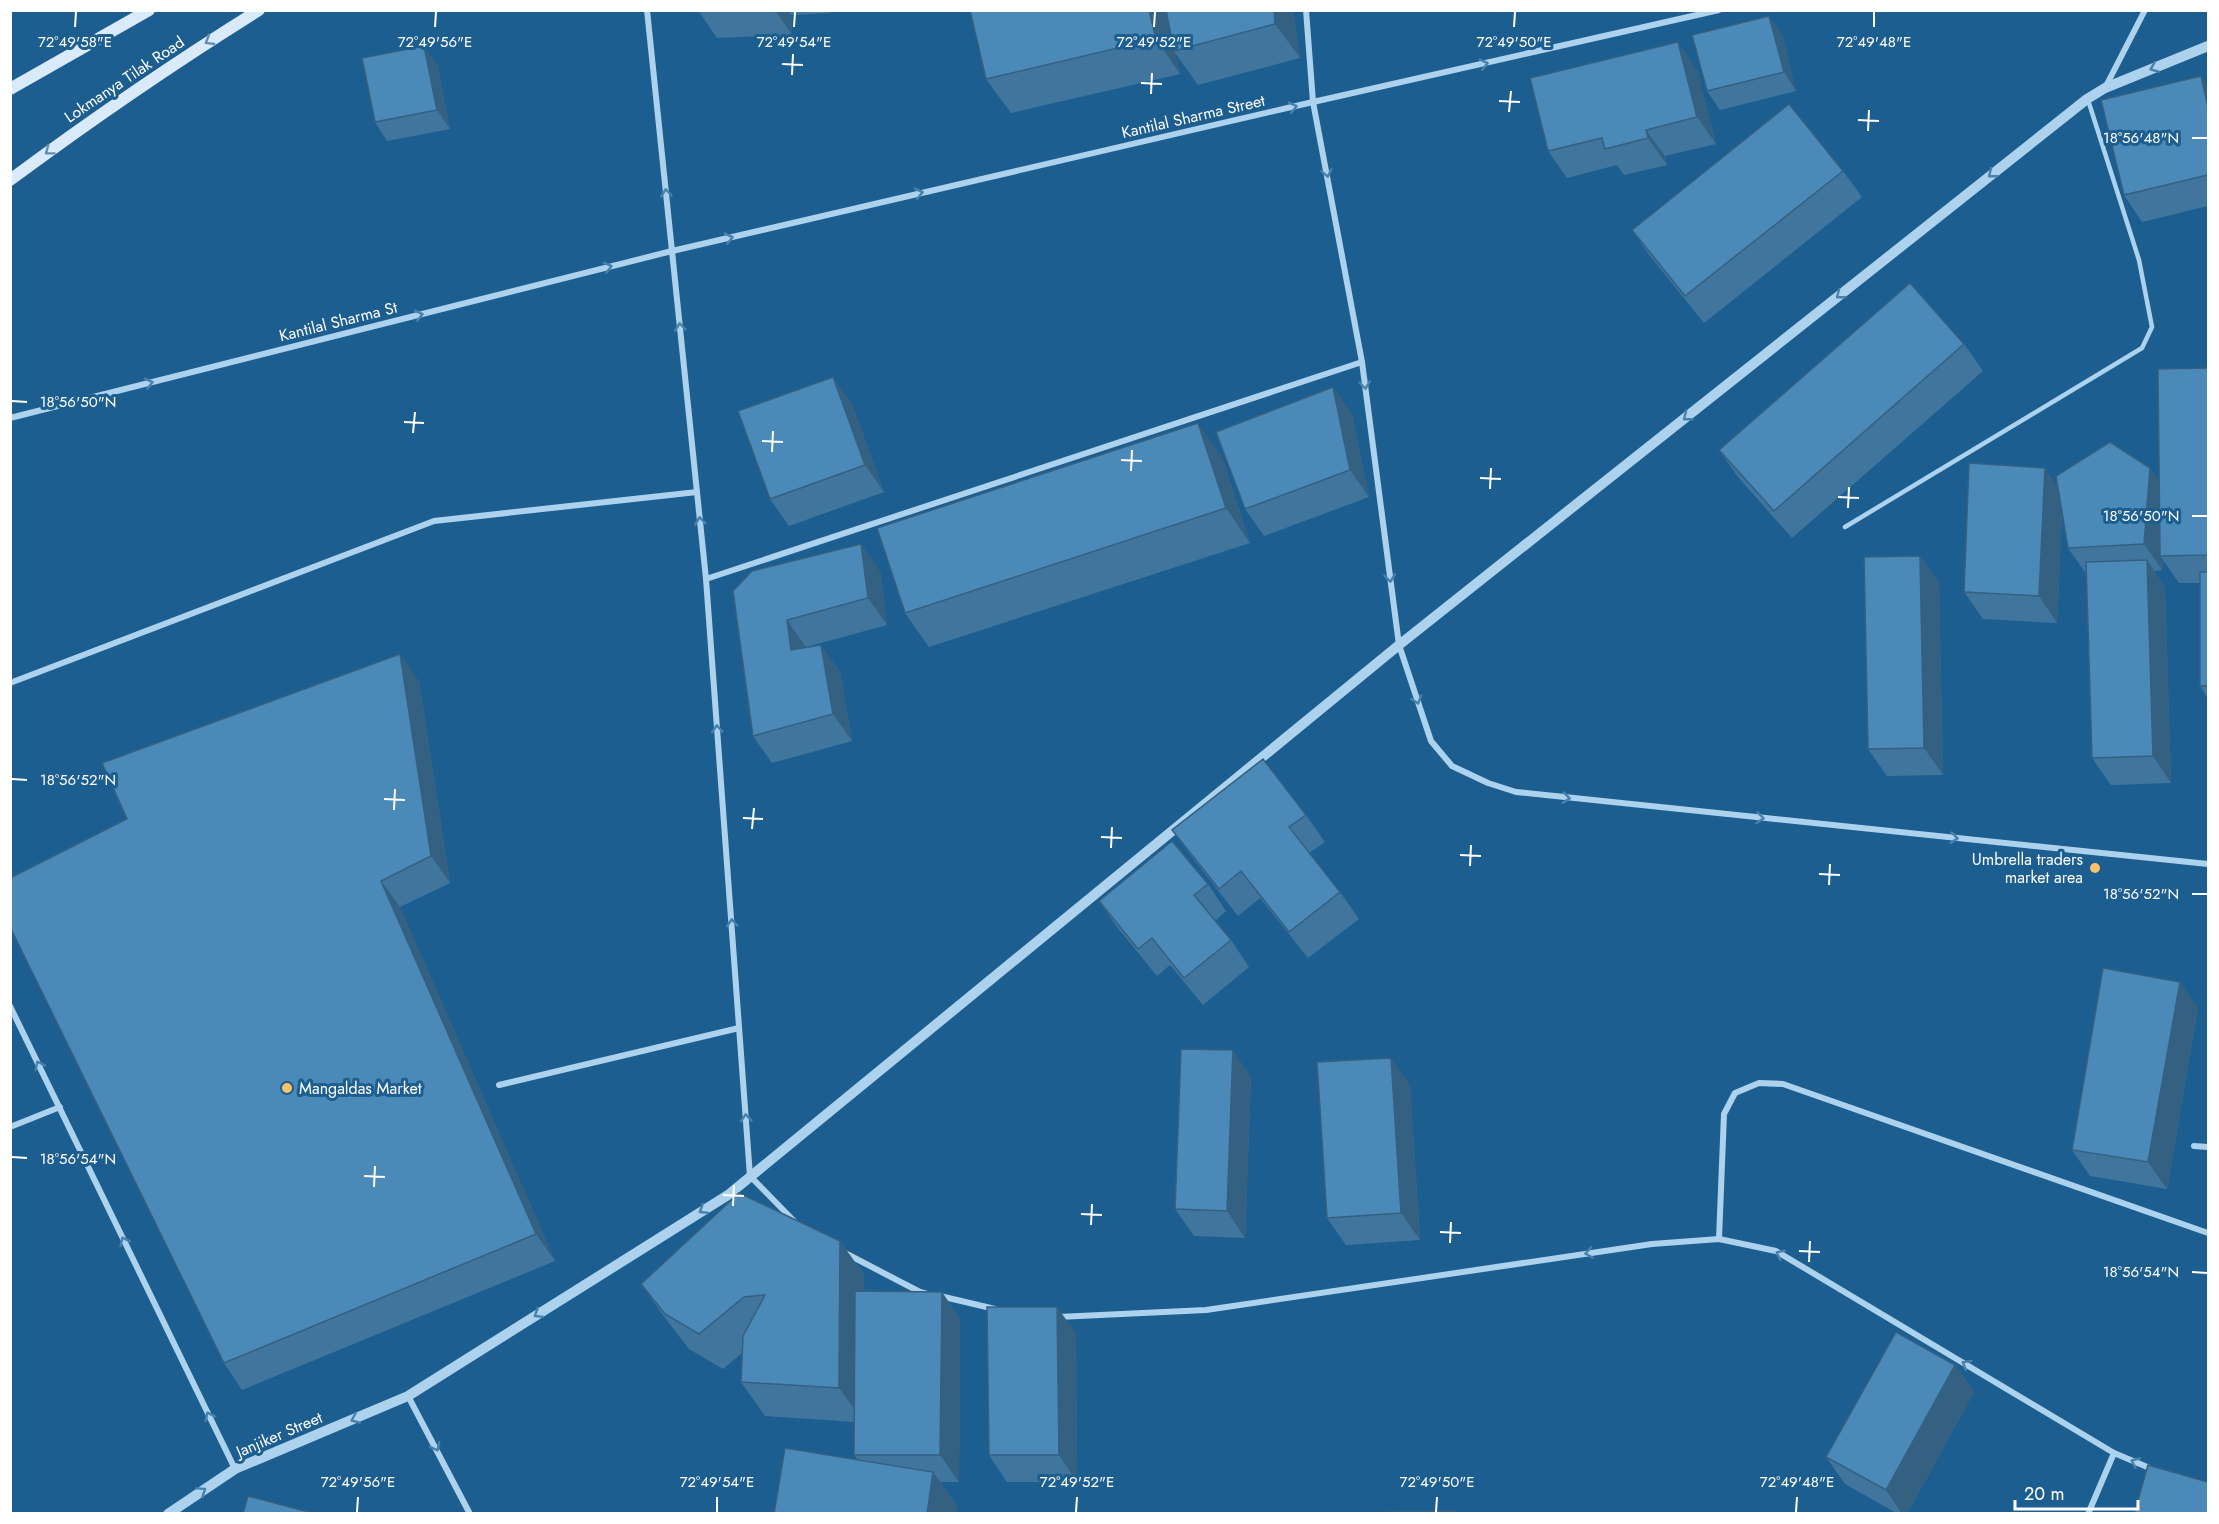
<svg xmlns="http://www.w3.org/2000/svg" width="2219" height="1524" font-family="Jost,sans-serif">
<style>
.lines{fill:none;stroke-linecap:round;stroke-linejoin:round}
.service{stroke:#acd2ee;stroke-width:4.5}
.minor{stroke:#acd2ee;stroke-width:6}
.tertiary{stroke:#acd2ee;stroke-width:10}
.secondary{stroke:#d9ebfa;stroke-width:12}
.wall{fill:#40769e}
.shaded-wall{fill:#346081}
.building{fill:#4a89b8;stroke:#346081;stroke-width:1.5}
.oneway{stroke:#5f8fb5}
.oneway2{stroke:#4881ac}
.ticks{fill:none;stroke:#fff;stroke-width:2}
.poi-dot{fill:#fdc06b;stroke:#1d5e90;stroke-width:2}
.labels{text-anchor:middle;stroke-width:6;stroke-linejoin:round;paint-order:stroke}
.street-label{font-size:16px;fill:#fff;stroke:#1d5e90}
.poi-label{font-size:16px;fill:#fff;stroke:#1d5e90;text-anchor:end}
.ticks-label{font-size:15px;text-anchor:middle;fill:#fff;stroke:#1d5e90;stroke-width:6;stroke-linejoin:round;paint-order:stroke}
</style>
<rect width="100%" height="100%" fill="#1d5e90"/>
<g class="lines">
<!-- service -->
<path class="service" d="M1845 527 2142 348 2152 327 2139 260 2088 100"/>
<!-- minor -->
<g class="minor">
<path d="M647 10 706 579 750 1176 794 1221"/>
<path d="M1306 10 1313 102 1362 362 1399 645 1431 741 1452 766 1488 783 1516 792 2208 864"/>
<path d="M2105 88 2145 10"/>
<path d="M10 418 672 251 1313 102 1719 10"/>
<path d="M706 579 1362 362"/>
<path d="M10 683 434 521 697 492"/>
<path d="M10 1006 235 1469"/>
<path d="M499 1085 739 1028"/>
<path d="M10 1127 60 1107"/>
<path d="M2194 1146 2208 1147"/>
<path d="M1719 1239 1724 1114 1735 1093 1759 1083 1783 1084 2208 1233"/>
<path d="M845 1253 920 1292 927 1294"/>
<path d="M940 1296 995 1309"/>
<path d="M1058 1317 1206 1310 1652 1244 1719 1239 1776 1251 2114 1453 2152 1469"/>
<path d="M408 1396 470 1514"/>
<path d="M2088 1514 2114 1453"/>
</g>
<!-- tertiary -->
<path class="tertiary" d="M168 1514 235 1469 408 1396 728 1195 1399 645 2087 99 2105 88 2208 46"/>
<!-- secondary -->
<g class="secondary">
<path d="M10 89 149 10"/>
<path d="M10 180C91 120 174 63 259 10"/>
</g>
</g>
<!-- wall -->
<g class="wall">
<path d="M698 10H830V13L791 15 792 35 717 38Z"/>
<path d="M1293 10 1300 58 1198 85 1175 53 1180 74 1011 113 986 79 1169 25Z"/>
<path d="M1782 34 1796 91 1720 110 1707 91Z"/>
<path d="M437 64 450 129 387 141 375 122Z"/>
<path d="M1697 69 1716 144 1665 156 1667 165 1624 175 1617 165 1567 178 1548 151Z"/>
<path d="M2208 86V206L2142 222 2124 195Z"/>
<path d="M1843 171 1862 197 1704 323 1650 256 1632 230Z"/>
<path d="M1964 344 1983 371 1792 538 1738 477 1719 450Z"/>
<path d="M2208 368V699L2200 686V583H2179L2163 560 2162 570 2154 571 2165 587 2171 783 2111 785 2092 758 2087 575 2068 548 2062 515 2057 623 1983 619 1964 592 2057 486 2159 482Z"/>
<path d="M852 404 884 492 789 526 770 499Z"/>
<path d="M1352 414 1369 497 1264 536 1245 509Z"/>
<path d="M1222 457 1250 543 929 647 905 613Z"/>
<path d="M1920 556 1939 583 1943 775 1887 776 1868 749Z"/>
<path d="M880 571 887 625 806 647 821 645 840 672 852 741 772 763 753 736 733 591Z"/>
<path d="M419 681 450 883 400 907 555 1261 242 1390 224 1363 127 819Z"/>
<path d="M1306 815 1325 842 1309 853 1340 892 1359 919 1308 958 1260 898 1238 916 1191 856 1172 830Z"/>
<path d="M1208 884 1226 911 1215 921 1231 940 1249 967 1203 1005 1170 965 1157 976 1117 927 1099 901Z"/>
<path d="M2198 1008 2167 1189 2090 1176 2072 1150Z"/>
<path d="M1251 1077 1245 1238 1194 1236 1175 1209Z"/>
<path d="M1410 1085 1420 1240 1346 1245 1327 1218Z"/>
<path d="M840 1241 864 1275V1291L942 1292 960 1319 959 1482H940L958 1507 956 1514H774L858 1460 854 1455V1422L765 1416 741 1382 742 1353 723 1369 689 1349 665 1318 641 1284Z"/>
<path d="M1076 1333 1077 1482H1007L989 1455Z"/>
<path d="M1955 1365 1974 1392 1907 1514H1898L1845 1484 1826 1457Z"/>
</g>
<!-- shaded-wall -->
<g class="shaded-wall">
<path d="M775 10H788L791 15 792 35Z"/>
<path d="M1149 10H1165L1175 50 1174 51 1175 53 1180 74 1156 39Z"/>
<path d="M1274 10H1293L1300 58 1275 24Z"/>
<path d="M1769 16 1782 34 1796 91 1784 72Z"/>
<path d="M1678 42 1697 69 1716 144 1697 117Z"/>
<path d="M424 46 437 64 450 129 437 110Z"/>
<path d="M2201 76 2208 86V107Z"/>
<path d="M1646 130 1665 156 1667 165 1648 138Z"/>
<path d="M833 377 852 404 884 492 865 465Z"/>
<path d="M1333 387 1352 414 1369 497 1350 470Z"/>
<path d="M1198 423 1222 457 1250 543 1226 508Z"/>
<path d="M2045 468 2063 494 2057 623 2039 596Z"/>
<path d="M2150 468 2169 495 2160 556 2163 560 2162 570 2144 544Z"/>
<path d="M861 544 880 571 887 625 868 598Z"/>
<path d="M1920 556 1939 583 1943 775 1924 748Z"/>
<path d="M2147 560 2165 587 2171 783 2153 756Z"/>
<path d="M787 620 806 647 791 650Z"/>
<path d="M821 645 840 672 852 741 833 714Z"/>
<path d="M400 654 419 681 450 883 431 856Z"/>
<path d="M381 881 400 907 555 1261 536 1234Z"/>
<path d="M2180 982 2198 1008 2167 1189 2148 1162Z"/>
<path d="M1233 1050 1251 1077 1245 1238 1227 1211Z"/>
<path d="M1391 1058 1410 1085 1420 1240 1401 1213Z"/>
<path d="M840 1241 864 1275V1422L839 1388Z"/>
<path d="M942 1292 960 1319 959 1482 940 1455Z"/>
<path d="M1057 1307 1076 1333 1077 1482 1059 1455Z"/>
<path d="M1955 1365 1974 1392 1907 1514H1902L1886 1490Z"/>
<path d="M933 1472 958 1507 956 1514H927Z"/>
</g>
<!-- building -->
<g class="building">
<path d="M970 10H1149L1156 39 986 79Z"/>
<path d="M1166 10H1274L1275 24 1174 51Z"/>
<path d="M1769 16 1784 72 1707 91 1692 35Z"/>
<path d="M1678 42 1697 117 1646 130 1648 138 1605 149 1602 138 1548 151 1530 78Z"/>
<path d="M424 46 437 110 375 122 362 58Z"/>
<path d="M2201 76 2208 107V175L2124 195 2101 100Z"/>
<path d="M1789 104 1843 171 1685 296 1632 230Z"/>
<path d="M1910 283 1964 344 1774 511 1719 450Z"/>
<path d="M2208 368V555L2160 556 2158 369Z"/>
<path d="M833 377 865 465 770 499 738 411Z"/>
<path d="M1333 387 1350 470 1245 509 1216 432Z"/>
<path d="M1198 423 1226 508 905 613 877 528Z"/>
<path d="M2110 442 2150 468 2144 544 2068 548 2056 476Z"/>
<path d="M1969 463 2045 468 2039 596 1964 592Z"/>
<path d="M861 544 868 598 787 620 791 650 821 645 833 714 753 736 733 591 752 571Z"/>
<path d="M1920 556 1924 748 1868 749 1864 557Z"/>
<path d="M2147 560 2153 756 2092 758 2086 562Z"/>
<rect x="2200" y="572" width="8" height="114"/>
<path d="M400 654 431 856 381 881 536 1234 224 1363 10 927V878L127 819 102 763Z"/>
<path d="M1263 759 1306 815 1289 827 1340 892 1289 932 1241 871 1219 889 1172 830Z"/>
<path d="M1172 841 1208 884 1194 895 1231 940 1184 978 1152 938 1138 949 1099 901Z"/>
<path d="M2103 968 2180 982 2148 1162 2072 1150Z"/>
<path d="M1181 1049 1233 1050 1227 1211 1175 1209Z"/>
<path d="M1391 1058 1401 1213 1327 1218 1317 1062Z"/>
<path d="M739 1193 840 1241 839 1388 741 1382 743 1336 765 1295 744 1297 699 1334 665 1314 641 1284Z"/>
<path d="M855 1291 942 1292 940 1455H854Z"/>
<path d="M987 1307H1057L1059 1455H989Z"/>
<path d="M1896 1332 1955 1365 1886 1490 1826 1457Z"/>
<path d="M785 1448 933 1472 927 1514H774Z"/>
<path d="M2148 1465 2208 1482V1514H2134Z"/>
<path d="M248 1496 316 1514H243Z"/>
<path d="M1456 1511 1458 1514H1269Z"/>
</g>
<!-- one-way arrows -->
<defs><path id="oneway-chevron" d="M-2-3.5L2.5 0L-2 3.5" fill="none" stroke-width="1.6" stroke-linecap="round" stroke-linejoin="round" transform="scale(1.5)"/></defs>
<g class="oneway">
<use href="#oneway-chevron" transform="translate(209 41) rotate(149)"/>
<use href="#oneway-chevron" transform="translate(49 151) rotate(143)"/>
</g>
<g class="oneway2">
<use href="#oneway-chevron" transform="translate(1484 64) rotate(-13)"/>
<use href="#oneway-chevron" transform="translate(2154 68) rotate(158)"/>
<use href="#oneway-chevron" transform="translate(1293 107) rotate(-13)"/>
<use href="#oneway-chevron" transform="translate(1327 173) rotate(79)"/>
<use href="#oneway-chevron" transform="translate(1992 174) rotate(142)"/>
<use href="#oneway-chevron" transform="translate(666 193) rotate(-96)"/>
<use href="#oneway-chevron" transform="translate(919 193) rotate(-13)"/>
<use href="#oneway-chevron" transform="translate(729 238) rotate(-13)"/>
<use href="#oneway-chevron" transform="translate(608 267) rotate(-14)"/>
<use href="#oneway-chevron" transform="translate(1840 295) rotate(142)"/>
<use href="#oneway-chevron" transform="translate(419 315) rotate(-14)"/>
<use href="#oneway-chevron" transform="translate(680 327) rotate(-96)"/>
<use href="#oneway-chevron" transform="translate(149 383) rotate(-14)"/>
<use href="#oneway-chevron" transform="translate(1365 385) rotate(83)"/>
<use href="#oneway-chevron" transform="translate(1687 417) rotate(142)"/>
<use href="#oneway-chevron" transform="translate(700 521) rotate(-96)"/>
<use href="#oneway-chevron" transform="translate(1390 578) rotate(83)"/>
<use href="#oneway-chevron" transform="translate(1417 700) rotate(72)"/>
<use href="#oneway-chevron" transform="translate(717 729) rotate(-94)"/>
<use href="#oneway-chevron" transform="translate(1566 798) rotate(6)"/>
<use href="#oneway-chevron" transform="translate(1760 818) rotate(6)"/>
<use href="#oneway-chevron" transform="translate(1954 838) rotate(6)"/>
<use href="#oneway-chevron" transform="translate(732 923) rotate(-94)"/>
<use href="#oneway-chevron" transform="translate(39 1065) rotate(-116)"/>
<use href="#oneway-chevron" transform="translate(746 1118) rotate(-94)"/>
<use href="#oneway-chevron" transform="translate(703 1210) rotate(148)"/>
<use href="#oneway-chevron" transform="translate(124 1241) rotate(-116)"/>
<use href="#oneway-chevron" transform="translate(1589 1253) rotate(172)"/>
<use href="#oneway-chevron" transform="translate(1780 1254) rotate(-154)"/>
<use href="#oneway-chevron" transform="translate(538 1314) rotate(148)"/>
<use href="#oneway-chevron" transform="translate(1966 1364) rotate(-149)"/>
<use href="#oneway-chevron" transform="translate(209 1416) rotate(-116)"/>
<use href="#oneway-chevron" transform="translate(355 1419) rotate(157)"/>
<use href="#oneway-chevron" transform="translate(436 1447) rotate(62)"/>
<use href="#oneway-chevron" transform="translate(2135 1462) rotate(-157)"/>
<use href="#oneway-chevron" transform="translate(202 1491) rotate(-34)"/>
</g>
<!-- ticks -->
<path class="ticks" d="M75 27 76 12M435 27 436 12M794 27 795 12M1154 27 1155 12M1514 27 1515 12M1874 27V12M782 64 803 65M792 75 793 54M1141 83 1162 84M1151 94 1152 73M1499 101 1520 102M1509 112 1511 91M1858 120 1879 121M1868 131 1869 110M2192 138H2207M12 401 27 402M404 422 424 423M413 433 415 412M762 441 783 442M772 452 773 431M1121 460 1142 461M1131 471 1132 450M1480 478 1501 479M1490 489 1491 468M1838 497 1859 498M1848 508 1849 487M2192 516H2207M12 779 27 780M384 799 405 800M394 810 395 789M743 818 763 819M752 829 754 808M1101 837 1122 838M1111 848 1112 827M1460 855 1481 856M1470 866 1471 845M1819 874 1840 875M1829 885 1830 864M2192 894H2207M12 1157 27 1158M364 1176 385 1177M374 1187 375 1166M723 1195 744 1196M733 1206 734 1185M1081 1214 1102 1215M1091 1225 1092 1204M1440 1232 1461 1233M1450 1243 1451 1222M1799 1251 1820 1252M1809 1262 1810 1241M2192 1272 2207 1273M357 1512 358 1497M717 1512V1497M1076 1512 1077 1497M1436 1512 1437 1497M1796 1512 1797 1497"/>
<!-- markers -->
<g class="poi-dot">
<circle cx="2095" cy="868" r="6"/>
<circle cx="287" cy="1088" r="6"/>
</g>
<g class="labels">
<!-- street labels -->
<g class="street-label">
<text transform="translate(124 79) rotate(-34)" y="6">Lokmanya Tilak Road</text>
<text transform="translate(1193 116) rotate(-13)" y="6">Kantilal Sharma Street</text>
<text transform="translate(338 321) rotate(-14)" y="6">Kantilal Sharma St</text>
<text transform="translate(279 1434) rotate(-23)" y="6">Janjiker Street</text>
</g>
<!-- poi labels -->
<g class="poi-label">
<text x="2083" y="865">Umbrella traders<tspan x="2083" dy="18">market area</tspan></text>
<text x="299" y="1094" text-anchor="start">Mangaldas Market</text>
</g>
</g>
<g class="ticks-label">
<text x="1154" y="47">72°49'52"E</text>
<text x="1874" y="47">72°49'48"E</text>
<text x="75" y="47">72°49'58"E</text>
<text x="435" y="47">72°49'56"E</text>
<text x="794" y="47">72°49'54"E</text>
<text x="1514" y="47">72°49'50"E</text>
<text x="2141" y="143">18°56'48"N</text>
<text x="78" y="407">18°56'50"N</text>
<text x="2141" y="521">18°56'50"N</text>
<text x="78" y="785">18°56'52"N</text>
<text x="2141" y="899">18°56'52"N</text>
<text x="78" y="1164">18°56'54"N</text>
<text x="2141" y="1277">18°56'54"N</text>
<text x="358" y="1487">72°49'56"E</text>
<text x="717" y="1487">72°49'54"E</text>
<text x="1077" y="1487">72°49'52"E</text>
<text x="1437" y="1487">72°49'50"E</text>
<text x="1797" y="1487">72°49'48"E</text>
</g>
<!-- border -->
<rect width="2219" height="1524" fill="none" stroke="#ffffff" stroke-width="24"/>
<!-- scale -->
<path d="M2015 1500v9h123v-9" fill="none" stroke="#ffffff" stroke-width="3"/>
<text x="2024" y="1500" font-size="18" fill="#ffffff" stroke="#1d5e90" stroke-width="4.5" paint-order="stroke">20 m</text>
</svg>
